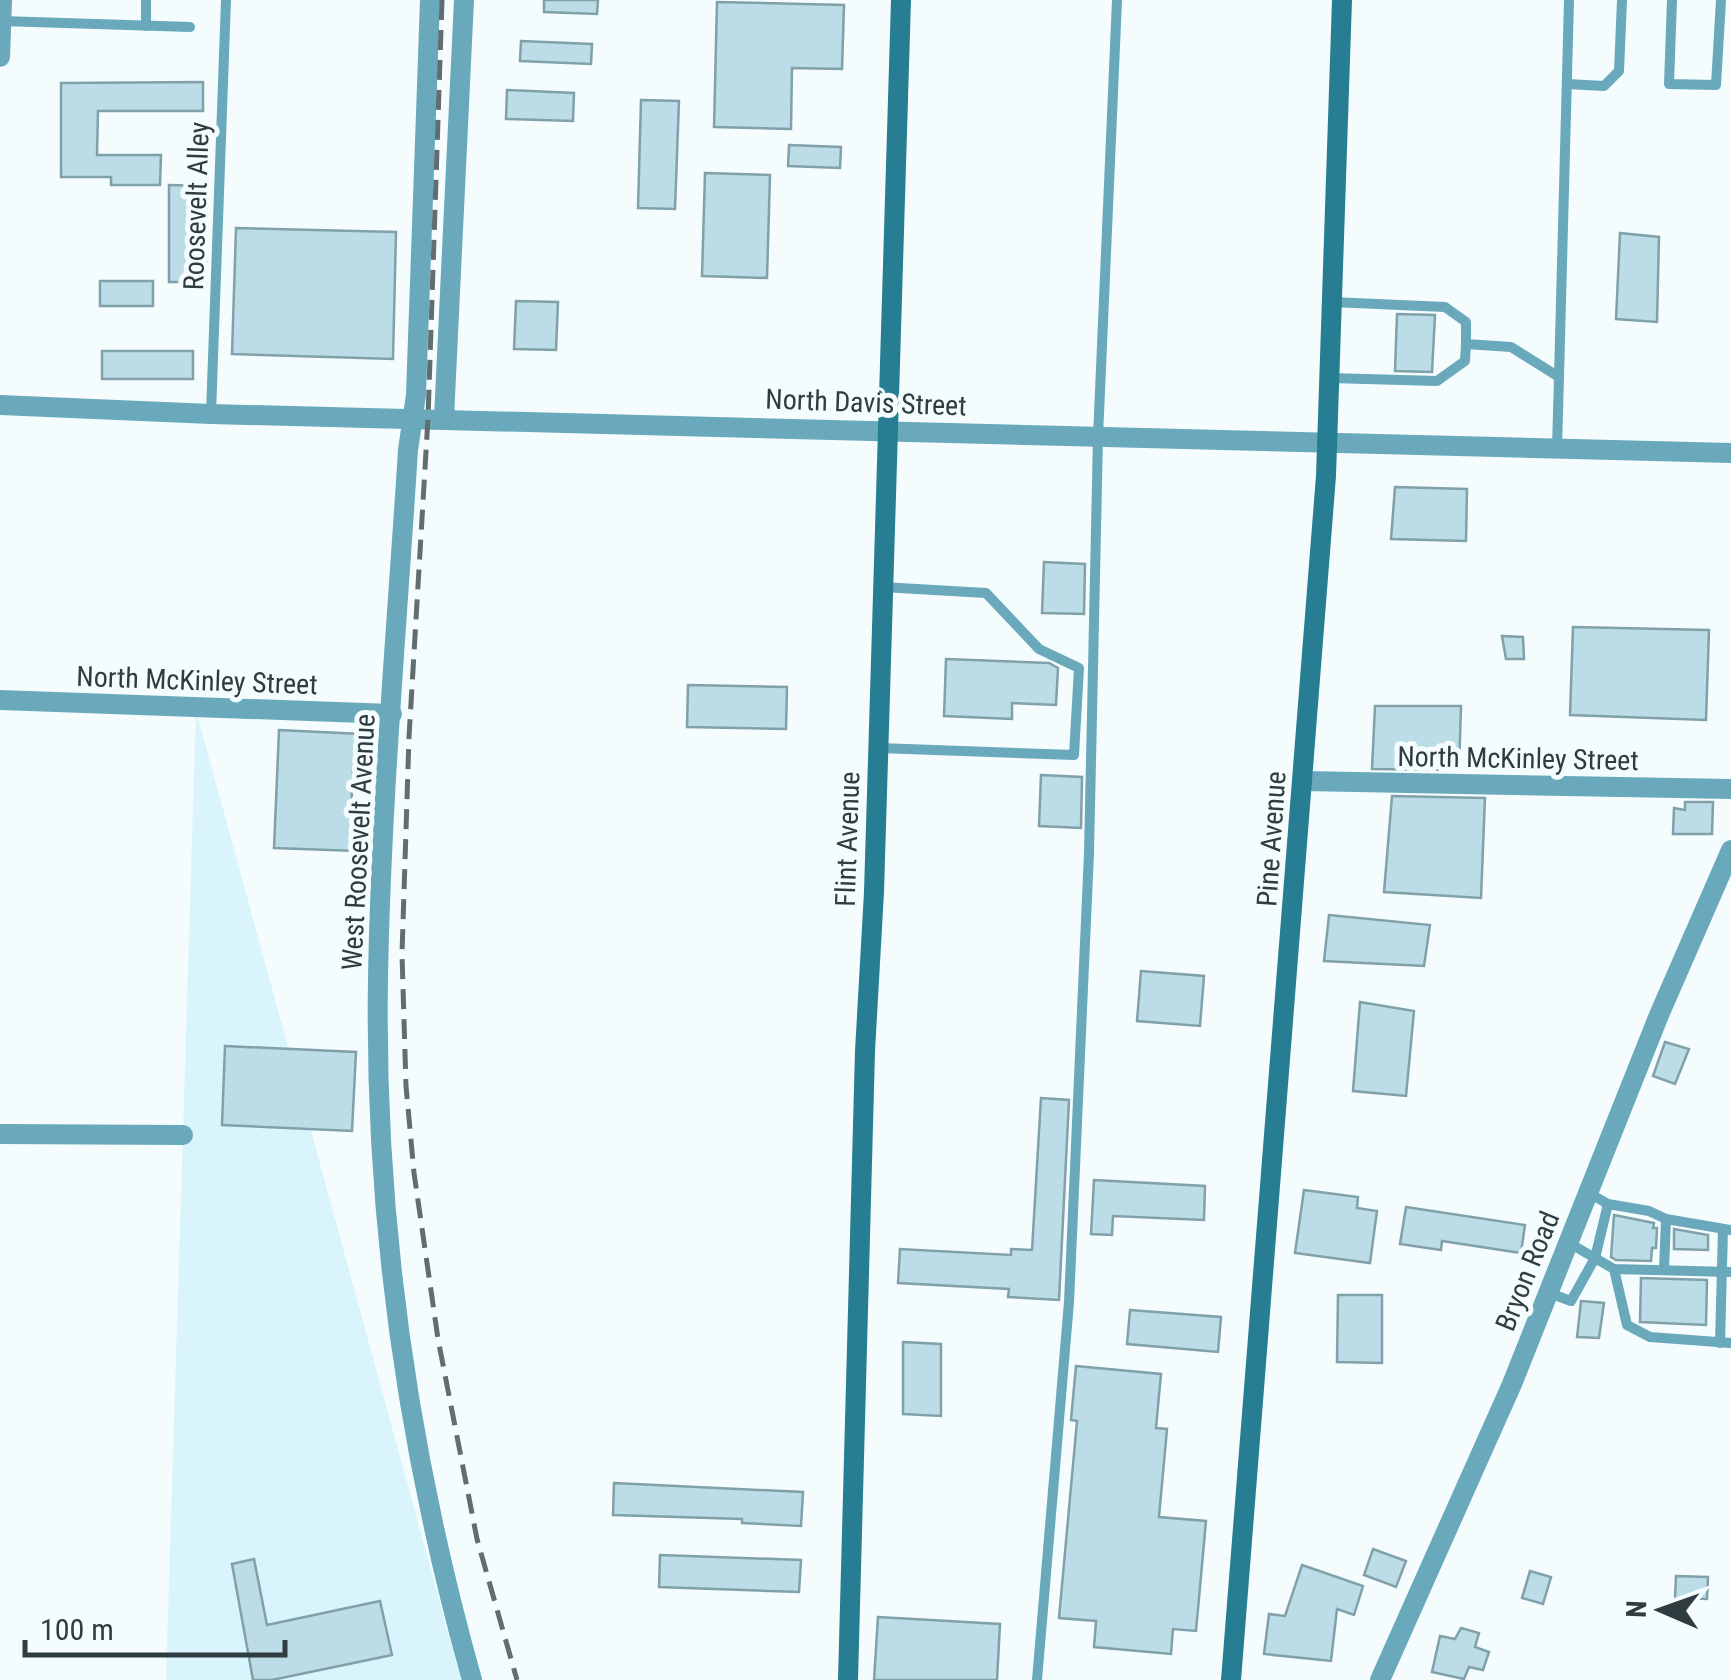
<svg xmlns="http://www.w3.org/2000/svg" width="1731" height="1680" font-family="'Roboto Condensed',sans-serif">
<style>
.built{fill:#daf4fc}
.building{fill:#bcdde7;stroke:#81a1aa;stroke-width:2.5}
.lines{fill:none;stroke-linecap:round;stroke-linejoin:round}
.lane{stroke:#69a9bb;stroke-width:10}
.street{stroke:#69a9bb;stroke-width:20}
.secondary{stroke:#277e92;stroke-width:20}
.rail{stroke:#616d70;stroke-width:5;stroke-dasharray:20 10;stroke-linecap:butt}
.labels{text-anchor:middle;stroke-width:10;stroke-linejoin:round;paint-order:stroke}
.street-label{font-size:28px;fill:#2f3c40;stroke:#f5fcfe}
</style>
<rect width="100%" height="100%" fill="#f5fcfe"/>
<!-- built -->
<path class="built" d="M196 710 461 1680H166Z"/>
<!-- building -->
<g class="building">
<path d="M544 0H598L597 14 544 12Z"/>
<path d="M717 2 844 5 842 69 792 68 791 129 714 127Z"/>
<path d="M521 41 592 44 591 64 520 61Z"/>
<path d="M203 82V111H98L97 155H161L160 185H111V177H61V83Z"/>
<path d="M507 90 574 93 573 121 506 119Z"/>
<path d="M641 100 679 101 675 209 638 208Z"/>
<path d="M789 145 841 147 840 168 788 166Z"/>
<path d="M705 173 770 175 767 278 702 276Z"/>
<path d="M169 185 206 186V282H169Z"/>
<path d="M236 228 396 232 393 359 232 354Z"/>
<path d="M1620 233 1659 237 1657 322 1616 319Z"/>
<rect x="100" y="281" width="53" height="25"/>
<path d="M516 301 558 302 556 350 514 349Z"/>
<path d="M1397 314 1435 315 1432 372 1395 371Z"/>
<rect x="102" y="351" width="91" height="28"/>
<path d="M1395 487 1467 489 1466 541 1391 539Z"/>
<path d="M1044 562 1085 564 1084 614 1042 613Z"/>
<path d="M1573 627 1709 630 1706 720 1570 715Z"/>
<path d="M1502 636 1523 637 1524 659H1506Z"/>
<path d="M946 659 1049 663 1058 668 1056 705 1012 703V719L944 716Z"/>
<path d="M688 685 787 687 786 729 687 727Z"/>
<path d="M1375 706H1461L1459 770 1372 769Z"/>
<path d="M279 730 360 734 359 770H353L351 813H358L356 851 274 848Z"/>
<path d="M1041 775 1082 777 1081 828 1039 826Z"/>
<path d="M1392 796 1485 798 1481 898 1384 892Z"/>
<path d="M1685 802H1713L1712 834H1673L1674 808 1685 810Z"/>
<path d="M1329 915 1430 925 1424 966 1324 961Z"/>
<path d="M1141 971 1204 976 1200 1026 1137 1021Z"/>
<path d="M1360 1002 1414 1011 1406 1096 1353 1091Z"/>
<path d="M1665 1042 1689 1049 1675 1084 1653 1076Z"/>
<path d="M225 1046 356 1052 352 1131 222 1125Z"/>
<path d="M1041 1098 1069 1100 1059 1300 1008 1297 1009 1289 898 1283 900 1249 1011 1255V1249L1032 1250Z"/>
<path d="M1094 1180 1205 1186 1204 1220 1113 1216 1112 1235 1091 1234Z"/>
<path d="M1304 1190 1358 1197 1357 1208 1377 1211 1370 1263 1295 1253Z"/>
<path d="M1406 1207 1525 1225 1521 1253 1442 1241 1441 1250 1400 1244Z"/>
<path d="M1614 1215 1654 1223 1653 1228H1657L1656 1248H1652L1651 1261 1616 1260 1611 1257Z"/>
<path d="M1674 1229 1708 1235V1250L1674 1249Z"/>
<path d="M1641 1278 1707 1280 1706 1325 1640 1322Z"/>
<path d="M1338 1295H1382V1363L1337 1362Z"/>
<path d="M1581 1301 1604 1303 1599 1338 1577 1337Z"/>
<path d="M1130 1310 1221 1317 1218 1352 1127 1344Z"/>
<path d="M903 1342 941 1344V1416L903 1414Z"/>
<path d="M1076 1366 1161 1374 1156 1428 1167 1429 1159 1517 1206 1521 1196 1631 1173 1629 1171 1654 1094 1647 1096 1621 1059 1618 1077 1421 1071 1420Z"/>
<path d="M614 1483 803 1492 801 1526 742 1523V1519L613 1515Z"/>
<path d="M1373 1549 1406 1561 1396 1587 1364 1575Z"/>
<path d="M660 1555 801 1560 799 1592 659 1587Z"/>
<path d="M254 1559 267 1625 380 1601 392 1655 272 1680H253L232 1564Z"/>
<path d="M1302 1565 1363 1586 1354 1615 1337 1609 1331 1661 1264 1654 1269 1614 1285 1616Z"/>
<path d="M1530 1571 1551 1577 1543 1604 1522 1598Z"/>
<path d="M1676 1576 1708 1577 1707 1599 1675 1598Z"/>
<path d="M878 1617 1000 1624 997 1680H874Z"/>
<path d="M1461 1628 1479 1633 1475 1647 1489 1652 1483 1670 1469 1667 1464 1679 1432 1672 1440 1636 1455 1639Z"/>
</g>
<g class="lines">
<!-- lane -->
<g class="lane">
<path d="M1672 0 1669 84 1716 85 1721 0"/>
<path d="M2 21 190 27"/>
<path d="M146 26V0"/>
<path d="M1567 84 1604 86 1619 71 1622 0"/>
<path d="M1332 302 1445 307 1466 322V344L1511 347 1559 377 1557 448"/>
<path d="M1559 377 1569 0"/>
<path d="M1330 378 1437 381 1465 361 1466 344"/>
<path d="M211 413 226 0"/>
<path d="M879 748 1074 755 1079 668 1039 649 986 593 882 587"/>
<path d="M1589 1193 1608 1204 1649 1211 1666 1219 1731 1230"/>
<path d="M1569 1243 1614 1269 1731 1272"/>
<path d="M1614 1269 1627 1325 1650 1337 1731 1343"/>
<path d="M1664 1270 1666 1219"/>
<path d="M1549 1293 1571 1301 1595 1258 1608 1204"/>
<path d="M1720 1343 1723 1229"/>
<path d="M1037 1680 1069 1302 1089 853 1098 437 1117 0"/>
</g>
<!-- street -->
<g class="street">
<path d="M430 0 416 395 408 450C397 626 381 802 378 978 374 1215 408 1452 472 1680"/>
<path d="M0 57 2 0"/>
<path d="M0 405 211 414 1731 453"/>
<path d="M444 418 464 0"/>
<path d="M0 700 392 714"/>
<path d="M1303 781 1731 789"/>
<path d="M0 1134 183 1135"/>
<path d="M1380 1680 1512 1384 1659 1015 1731 850"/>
</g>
<!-- secondary -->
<g class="secondary">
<path d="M848 1680 865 1051 874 892 901 0"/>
<path d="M1231 1680 1326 476 1342 0"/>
</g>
<!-- rail -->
<path class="rail" d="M442 0 428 418 409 737 402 954 406 1086 414 1173 438 1339 477 1539 517 1680"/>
</g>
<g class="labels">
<!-- street labels -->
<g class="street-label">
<text transform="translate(196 206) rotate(-88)" y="10">Roosevelt Alley</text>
<text transform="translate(866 402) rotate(2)" y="10">North Davis Street</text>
<text transform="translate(197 680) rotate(2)" y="10">North McKinley Street</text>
<text transform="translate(1518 758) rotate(1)" y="10">North McKinley Street</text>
<text transform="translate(847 839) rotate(-88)" y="10">Flint Avenue</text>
<text transform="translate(1271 839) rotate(-86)" y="10">Pine Avenue</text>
<text transform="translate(358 842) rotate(-87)" y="10">West Roosevelt Avenue</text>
<text transform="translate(1527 1271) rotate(-68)" y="10">Bryon Road</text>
</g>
</g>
<!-- north arrow -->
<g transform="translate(1661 1610) rotate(272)" stroke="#f5fcfe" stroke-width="8" paint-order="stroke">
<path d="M0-8L18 38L0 25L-18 38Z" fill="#2f3c40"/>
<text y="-15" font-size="28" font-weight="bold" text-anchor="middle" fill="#2f3c40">N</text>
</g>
<!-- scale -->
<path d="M25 1640v15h260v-15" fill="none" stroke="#2f3c40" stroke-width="5"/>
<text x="40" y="1640" font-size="30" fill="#2f3c40" stroke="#f5fcfe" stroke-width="8" paint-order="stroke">100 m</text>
</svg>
